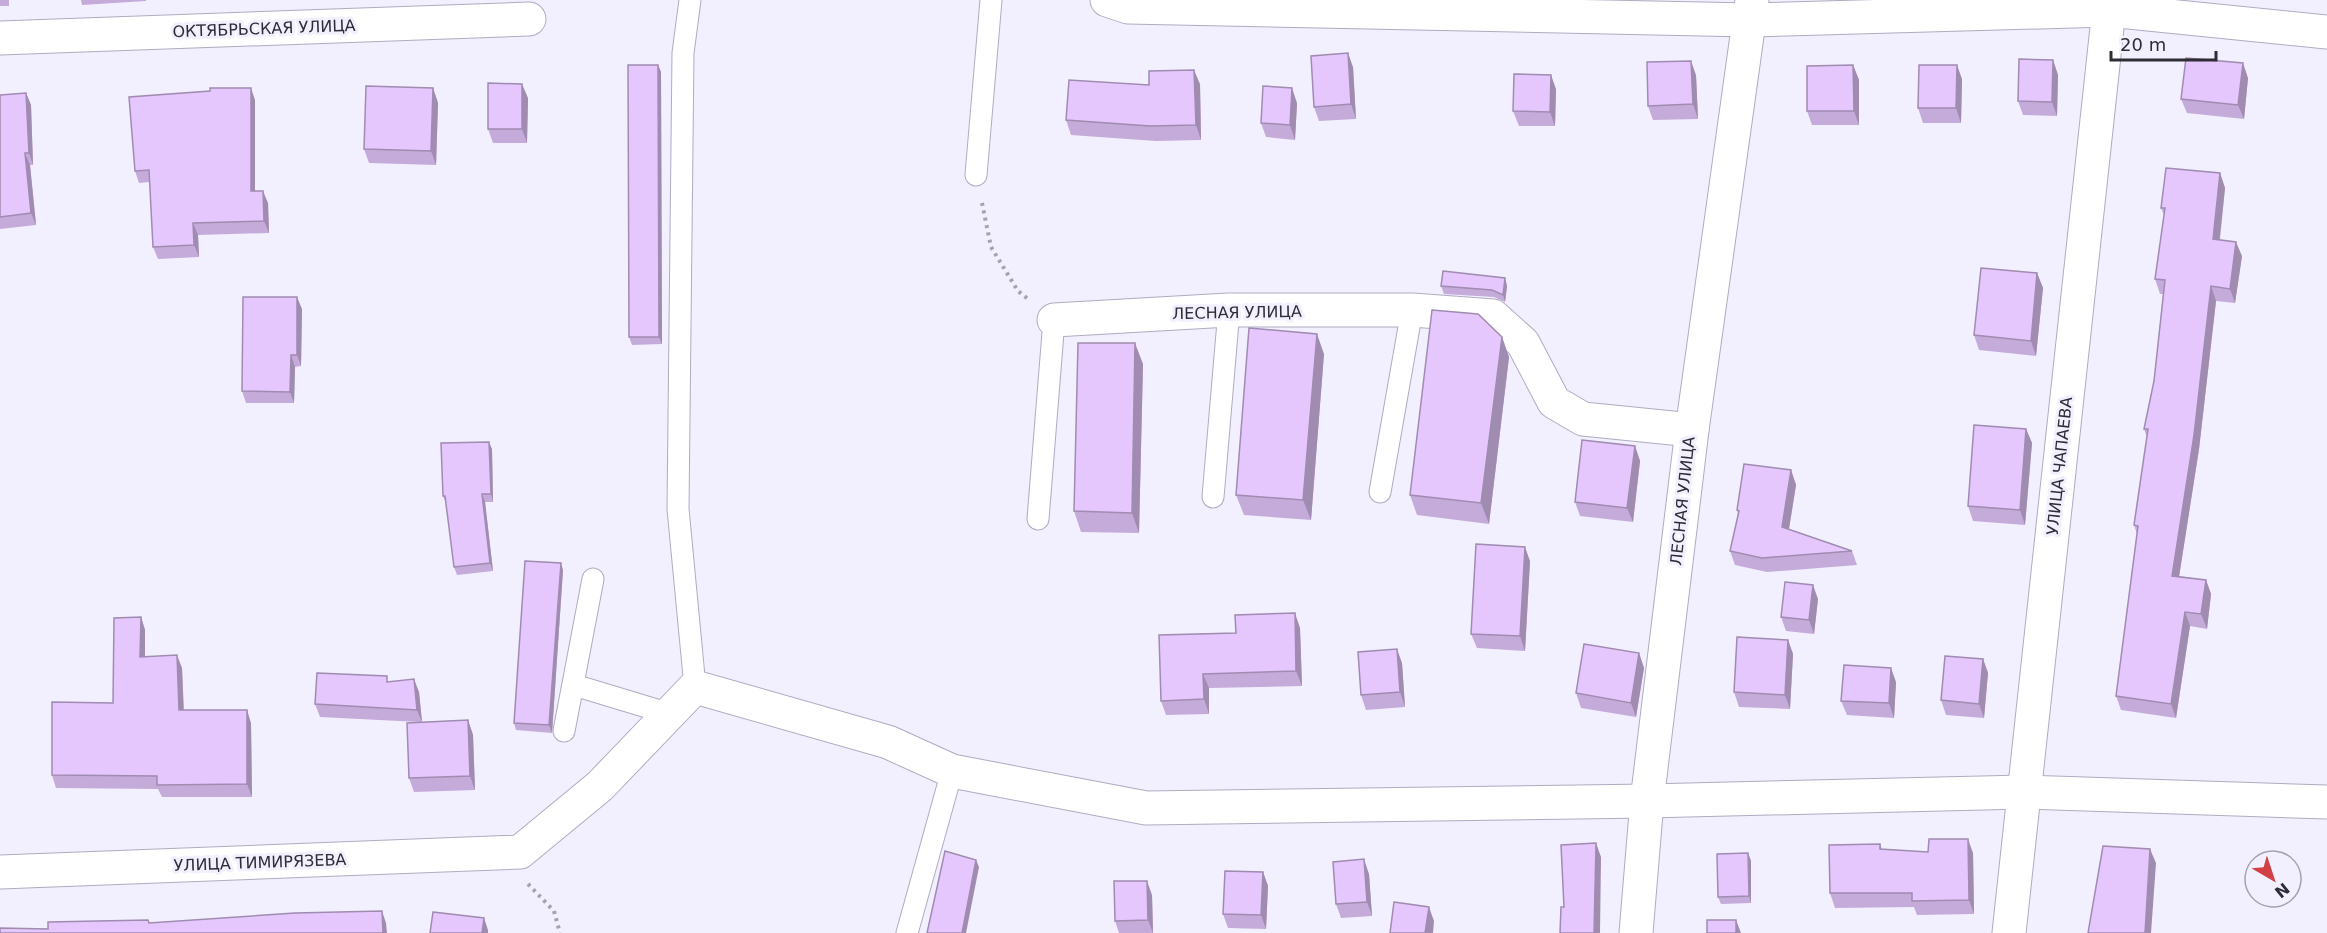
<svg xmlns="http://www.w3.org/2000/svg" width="2327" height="933" font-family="'DejaVu Sans',sans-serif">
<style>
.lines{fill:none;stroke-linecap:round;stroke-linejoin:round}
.service-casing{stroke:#afabc2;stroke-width:23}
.minor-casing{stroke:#afabc2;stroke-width:35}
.tertiary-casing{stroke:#afabc2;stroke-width:35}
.path{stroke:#a4a2ae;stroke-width:4;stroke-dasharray:3 4.5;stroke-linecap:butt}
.service{stroke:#fff;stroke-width:21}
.minor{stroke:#fff;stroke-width:33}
.tertiary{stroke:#fff;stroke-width:33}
.wall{fill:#c5abda}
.shaded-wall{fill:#a08bb1}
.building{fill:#e5c7fd;stroke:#a08bb1;stroke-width:1.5}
.labels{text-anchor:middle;stroke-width:6;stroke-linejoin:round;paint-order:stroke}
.street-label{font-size:16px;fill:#2e2d36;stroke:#f2f0fe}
</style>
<rect width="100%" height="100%" fill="#f2f0fe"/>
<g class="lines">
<!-- service casing -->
<g class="service-casing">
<g id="service">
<path d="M690 0 683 53 678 509 695 687"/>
<path d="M976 175 991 0"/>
<path d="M1380 492 1412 310"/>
<path d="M1213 497 1229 310"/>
<path d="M1038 519 1054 320"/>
<path d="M574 685 670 714"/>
<path d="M564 731 593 579"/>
<path d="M907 933 952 771"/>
</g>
</g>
<!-- minor casing -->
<g class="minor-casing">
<g id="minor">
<path d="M1107 0 1128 7 1750 20 2109 10 2327 32"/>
<path d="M0 38 529 19"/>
<path d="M1054 320 1229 310H1412L1493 316 1523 343 1554 402 1583 419 1692 430"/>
<path d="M0 872 520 852 600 786 695 687 888 742 952 771 1146 808 1647 801 2024 792 2327 802"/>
<path d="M1636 933 1647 801 1692 430 1752 0"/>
</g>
</g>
<!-- tertiary casing -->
<g class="tertiary-casing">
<path id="tertiary" d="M2009 933 2110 0"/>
</g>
<!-- path -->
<g class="path">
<path d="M982 203 991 247 1018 291 1028 299"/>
<path d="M528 884 554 911 560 933"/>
</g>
<!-- service -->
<use href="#service" class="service"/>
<!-- minor -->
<use href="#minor" class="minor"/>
<!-- tertiary -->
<use href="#tertiary" class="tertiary"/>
</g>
<!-- wall -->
<g class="wall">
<rect x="0" y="0" width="9" height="6"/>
<path d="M81 0H146V1L82 5Z"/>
<path d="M2053 60 2058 75 2057 116 2023 115 2018 101Z"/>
<path d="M658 65 661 72 662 344 632 345 629 337Z"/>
<path d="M1853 65 1859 80V125H1812L1807 111Z"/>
<path d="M1353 67 1356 119 1319 121 1314 107Z"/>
<path d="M1696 75 1698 119 1653 120 1648 106Z"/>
<path d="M2248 78 2244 119 2187 113 2181 99Z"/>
<path d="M1962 79 1961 123H1923L1918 108Z"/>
<path d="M1200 84 1201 140 1156 141 1071 135 1066 120 1149 85Z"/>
<path d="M433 88 438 103 436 165 369 163 364 149Z"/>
<path d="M1556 89 1555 126H1519L1513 111Z"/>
<path d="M26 93 31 105 33 165H30L36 225 0 229V95Z"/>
<path d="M528 98 527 143H493L488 129Z"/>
<path d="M255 100V191L268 203 269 233 198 235 199 257 158 259 153 247 150 182 139 183 135 171Z"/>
<path d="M1297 103 1295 140 1266 137 1261 123Z"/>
<path d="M2220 173 2225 188 2220 240 2242 256 2235 303 2216 301 2199 449 2179 576 2206 580 2211 594 2207 629 2190 626 2176 718 2121 710 2116 696 2137 534 2134 525 2147 437 2144 429 2154 381 2163 294H2160L2155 279 2164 215 2161 208Z"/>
<path d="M2037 273 2043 288 2036 356 1979 350 1974 335Z"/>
<path d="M1505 278 1507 286 1505 302 1494 297 1444 294 1441 286Z"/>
<path d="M302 309 301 366 295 367 294 403H246L242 391Z"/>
<path d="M1502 337 1509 357 1489 524 1417 515 1410 495Z"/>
<path d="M1324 354 1311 520 1244 515 1236 495Z"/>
<path d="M1143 364 1139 533 1081 532 1074 511Z"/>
<path d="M2026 429 2032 443 2025 525 1973 521 1968 506Z"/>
<path d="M1635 446 1640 461 1633 522 1580 516 1575 502Z"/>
<path d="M492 449 493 502H485L493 571 457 575 454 567 446 503 443 496Z"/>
<path d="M1791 470 1796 485 1789 529 1852 551 1857 565 1767 572 1735 565 1730 551 1738 514 1737 510Z"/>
<path d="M1530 561 1525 651 1477 648 1471 634Z"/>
<path d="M563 570 552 733 516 730 514 723Z"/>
<path d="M1818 599 1814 634 1786 631 1781 617Z"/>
<path d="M141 617 145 630V657L182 668 184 710 251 723 252 797H162L158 789 56 788 52 775 113 703Z"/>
<path d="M1300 628 1302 686 1209 688V714L1166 715 1161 701 1236 633Z"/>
<path d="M1788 640 1793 654 1790 709 1739 707 1734 692Z"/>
<path d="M1639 653 1644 668 1636 717 1581 708 1576 693Z"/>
<path d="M1983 659 1988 673 1984 718 1946 715 1941 700Z"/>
<path d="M1402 663 1405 707 1366 710 1361 695Z"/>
<path d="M389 682 419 692 422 722 468 720 473 735 475 790 414 792 409 778 419 722 320 717 315 704Z"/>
<path d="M1896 682 1894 718 1847 715 1841 701Z"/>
<path d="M1880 844 1882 849 1928 852 1973 853 1974 914 1917 915 1914 907 1835 908 1830 893Z"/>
<path d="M1748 853 1751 861V903L1721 904 1718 897Z"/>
<path d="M1263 872 1268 886 1266 929 1228 928 1223 914Z"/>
<path d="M1369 874 1372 916 1341 918 1336 904Z"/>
<path d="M1152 895 1153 933H1119L1115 921Z"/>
</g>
<!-- shaded-wall -->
<g class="shaded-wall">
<path d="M1348 53 1353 67 1356 119 1351 104Z"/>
<path d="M2053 60 2058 75 2057 116 2052 102Z"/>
<path d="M1691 61 1696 75 1698 119 1693 104Z"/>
<path d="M2243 63 2248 78 2244 119 2238 105Z"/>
<path d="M658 65 661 72 662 344 659 337Z"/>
<path d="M1853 65 1859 80V125L1854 111Z"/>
<path d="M1957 65 1962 79 1961 123 1956 108Z"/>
<path d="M1194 70 1200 84 1201 140 1196 125Z"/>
<path d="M1551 75 1556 89 1555 126 1550 112Z"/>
<path d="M522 84 528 98 527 143 522 129Z"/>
<path d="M251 88 255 100V203L251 191Z"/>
<path d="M433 88 438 103 436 165 431 151Z"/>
<path d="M1292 88 1297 103 1295 140 1290 125Z"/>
<path d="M26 93 31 105 33 165 29 153Z"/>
<path d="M25 153 30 165 36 225 31 213Z"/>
<path d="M2220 173 2225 188 2218 253 2213 239Z"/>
<path d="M263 191 268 203 269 233 264 221Z"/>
<path d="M193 223 198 235 199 257 194 245Z"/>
<path d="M2236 242 2242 256 2235 303 2230 289Z"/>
<path d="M2037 273 2043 288 2036 356 2031 341Z"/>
<path d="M1505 278 1507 286 1505 302 1503 295Z"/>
<path d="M2211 286 2216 301 2199 449 2177 590 2172 576Z"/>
<path d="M297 297 302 309 301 366 297 355Z"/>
<path d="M1317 334 1324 354 1311 520 1303 500Z"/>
<path d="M1502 337 1509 357 1489 524 1481 503Z"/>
<path d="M1135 343 1143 364 1139 533 1132 513Z"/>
<path d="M291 355 295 367 294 403 290 392Z"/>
<path d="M2026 429 2032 443 2025 525 2020 510Z"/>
<path d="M489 442 492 449 493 502 491 494Z"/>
<path d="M1635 446 1640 461 1633 522 1627 508Z"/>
<path d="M1791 470 1796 485 1787 541 1782 527Z"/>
<path d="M482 494 485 502 493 571 490 563Z"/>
<path d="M1525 547 1530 561 1525 651 1520 636Z"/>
<path d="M561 563 563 570 552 733 549 725Z"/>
<path d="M2206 580 2211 594 2207 629 2201 614Z"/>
<path d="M1813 585 1818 599 1814 634 1809 620Z"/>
<path d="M2185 612 2190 626 2176 718 2171 704Z"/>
<path d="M1295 613 1300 628 1302 686 1296 671Z"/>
<path d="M141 617 145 630V670L140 657Z"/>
<path d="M1788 640 1793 654 1790 709 1785 695Z"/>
<path d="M1397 649 1402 663 1405 707 1400 692Z"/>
<path d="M1639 653 1644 668 1636 717 1631 703Z"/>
<path d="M177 655 182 668 184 723 179 710Z"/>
<path d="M1983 659 1988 673 1984 718 1979 704Z"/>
<path d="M1891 668 1896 682 1894 718 1889 703Z"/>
<path d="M1203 674 1209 688V714L1204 699Z"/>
<path d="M414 679 419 692 422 722 417 710Z"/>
<path d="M247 710 251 723 252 797 247 784Z"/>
<path d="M468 720 473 735 475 790 470 776Z"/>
<path d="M1968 839 1973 853 1974 914 1969 900Z"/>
<path d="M1596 843 1601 857 1600 933H1594Z"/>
<path d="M2150 849 2156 863 2151 933H2145Z"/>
<path d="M1748 853 1751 861V903L1749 896Z"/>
<path d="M1364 859 1369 874 1372 916 1367 902Z"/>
<path d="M976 860 979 867 966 933H962Z"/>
<path d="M1263 872 1268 886 1266 929 1261 915Z"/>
<path d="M1147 881 1152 895 1153 933 1148 920Z"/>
<path d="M1429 907 1434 921 1433 933H1425Z"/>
<path d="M382 911 386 923 387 933H383Z"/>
<path d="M484 918 488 930V933H482Z"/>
<path d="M1736 920 1741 933H1736Z"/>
</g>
<!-- building -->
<g class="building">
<path d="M1348 53 1351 104 1314 107 1311 56Z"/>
<path d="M2186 58 2243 63 2238 105 2181 99Z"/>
<path d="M2019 59 2053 60 2052 102 2018 101Z"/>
<path d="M1691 61 1693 104 1648 106 1647 62Z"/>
<path d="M628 65H658L659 337H629Z"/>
<path d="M1853 65 1854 111H1807V66Z"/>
<path d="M1919 65H1957L1956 108H1918Z"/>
<path d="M1194 70 1196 125 1150 126 1066 120 1069 80 1149 85V71Z"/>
<path d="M1514 74 1551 75 1550 112 1513 111Z"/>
<path d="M488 83 522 84V129H488Z"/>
<path d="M366 86 433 88 431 151 364 149Z"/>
<path d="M1263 86 1292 88 1290 125 1261 123Z"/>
<path d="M210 88H251V191H263L264 221 193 223 194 245 153 247 149 170 135 171 129 97 210 91Z"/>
<path d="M26 93 29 153H25L31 213 0 217V95Z"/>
<path d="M2166 168 2220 173 2213 239 2236 242 2230 289 2211 286 2194 435 2172 576 2206 580 2201 614 2185 612 2171 704 2116 696 2138 526 2134 525 2148 429H2144L2154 381 2165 280 2155 279 2165 208H2161Z"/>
<path d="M1981 268 2037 273 2031 341 1974 335Z"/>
<path d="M1443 271 1505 278 1503 295 1492 290 1441 286Z"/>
<path d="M243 297H297V355H291L290 392 242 391Z"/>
<path d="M1432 310 1478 314 1502 337 1481 503 1410 495Z"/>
<path d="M1249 328 1317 334 1303 500 1236 495Z"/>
<path d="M1078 343H1135L1132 513 1074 511Z"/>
<path d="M1974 425 2026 429 2020 510 1968 506Z"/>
<path d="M1582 440 1635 446 1627 508 1575 502Z"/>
<path d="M489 442 491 494H482L490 563 454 567 445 496H443L441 443Z"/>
<path d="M1744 464 1791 470 1782 527 1852 551 1762 558 1730 551 1739 511 1737 510Z"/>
<path d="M1476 544 1525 547 1520 636 1471 634Z"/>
<path d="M525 561 561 563 549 725 514 723Z"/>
<path d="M1785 582 1813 585 1809 620 1781 617Z"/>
<path d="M1295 613 1296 671 1203 674 1204 699 1161 701 1159 635 1236 633 1235 615Z"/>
<path d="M141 617 140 657 177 655 179 710H247V784L157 785V776L52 775V702L113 703 114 618Z"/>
<path d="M1737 637 1788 640 1785 695 1734 692Z"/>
<path d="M1584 644 1639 653 1631 703 1576 693Z"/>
<path d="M1397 649 1400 692 1361 695 1358 652Z"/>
<path d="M1945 656 1983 659 1979 704 1941 700Z"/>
<path d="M1844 665 1891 668 1889 703 1841 701Z"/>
<path d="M317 673 387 676V682L414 679 417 710 315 704Z"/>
<path d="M468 720 470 776 409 778 407 723Z"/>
<path d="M1929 839H1968L1969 900 1912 901V893H1830L1829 845 1880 844V849L1928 852Z"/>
<path d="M1596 843 1594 933H1560L1561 907H1564L1561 845Z"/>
<path d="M2103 846 2150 849 2145 933H2088Z"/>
<path d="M945 851 976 860 962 933H927Z"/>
<path d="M1748 853 1749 896 1718 897 1717 854Z"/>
<path d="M1364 859 1367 902 1336 904 1333 862Z"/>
<path d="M1225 871 1263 872 1261 915 1223 914Z"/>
<path d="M1114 881H1147L1148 920 1115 921Z"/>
<path d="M1394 902 1429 907 1425 933H1390Z"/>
<path d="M382 911 383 933H0V928L48 929V922L148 920 149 923 295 913Z"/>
<path d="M433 912 484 918 482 933H430Z"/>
<rect x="1707" y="920" width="29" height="13"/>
</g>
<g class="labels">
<!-- street labels -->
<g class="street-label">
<text transform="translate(264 28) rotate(-2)" y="6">ОКТЯБРЬСКАЯ УЛИЦА</text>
<text transform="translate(1237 312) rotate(-1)" y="6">ЛЕСНАЯ УЛИЦА</text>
<text transform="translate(2059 466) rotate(-84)" y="6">УЛИЦА ЧАПАЕВА</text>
<text transform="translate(1682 501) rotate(-84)" y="6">ЛЕСНАЯ УЛИЦА</text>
<text transform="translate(260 862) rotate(-2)" y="6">УЛИЦА ТИМИРЯЗЕВА</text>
</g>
</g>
<!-- north arrow -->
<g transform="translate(2273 879) rotate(141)"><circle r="28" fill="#f2f0fe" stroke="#a4a2ae" stroke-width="1.5"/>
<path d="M0-4.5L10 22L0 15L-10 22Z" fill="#d04045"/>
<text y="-9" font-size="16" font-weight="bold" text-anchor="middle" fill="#2e2d36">N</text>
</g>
<!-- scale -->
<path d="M2111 51v9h105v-9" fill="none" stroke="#2e2d36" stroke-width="3"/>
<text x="2120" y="51" font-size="18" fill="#2e2d36" stroke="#f2f0fe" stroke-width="4.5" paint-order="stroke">20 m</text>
</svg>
